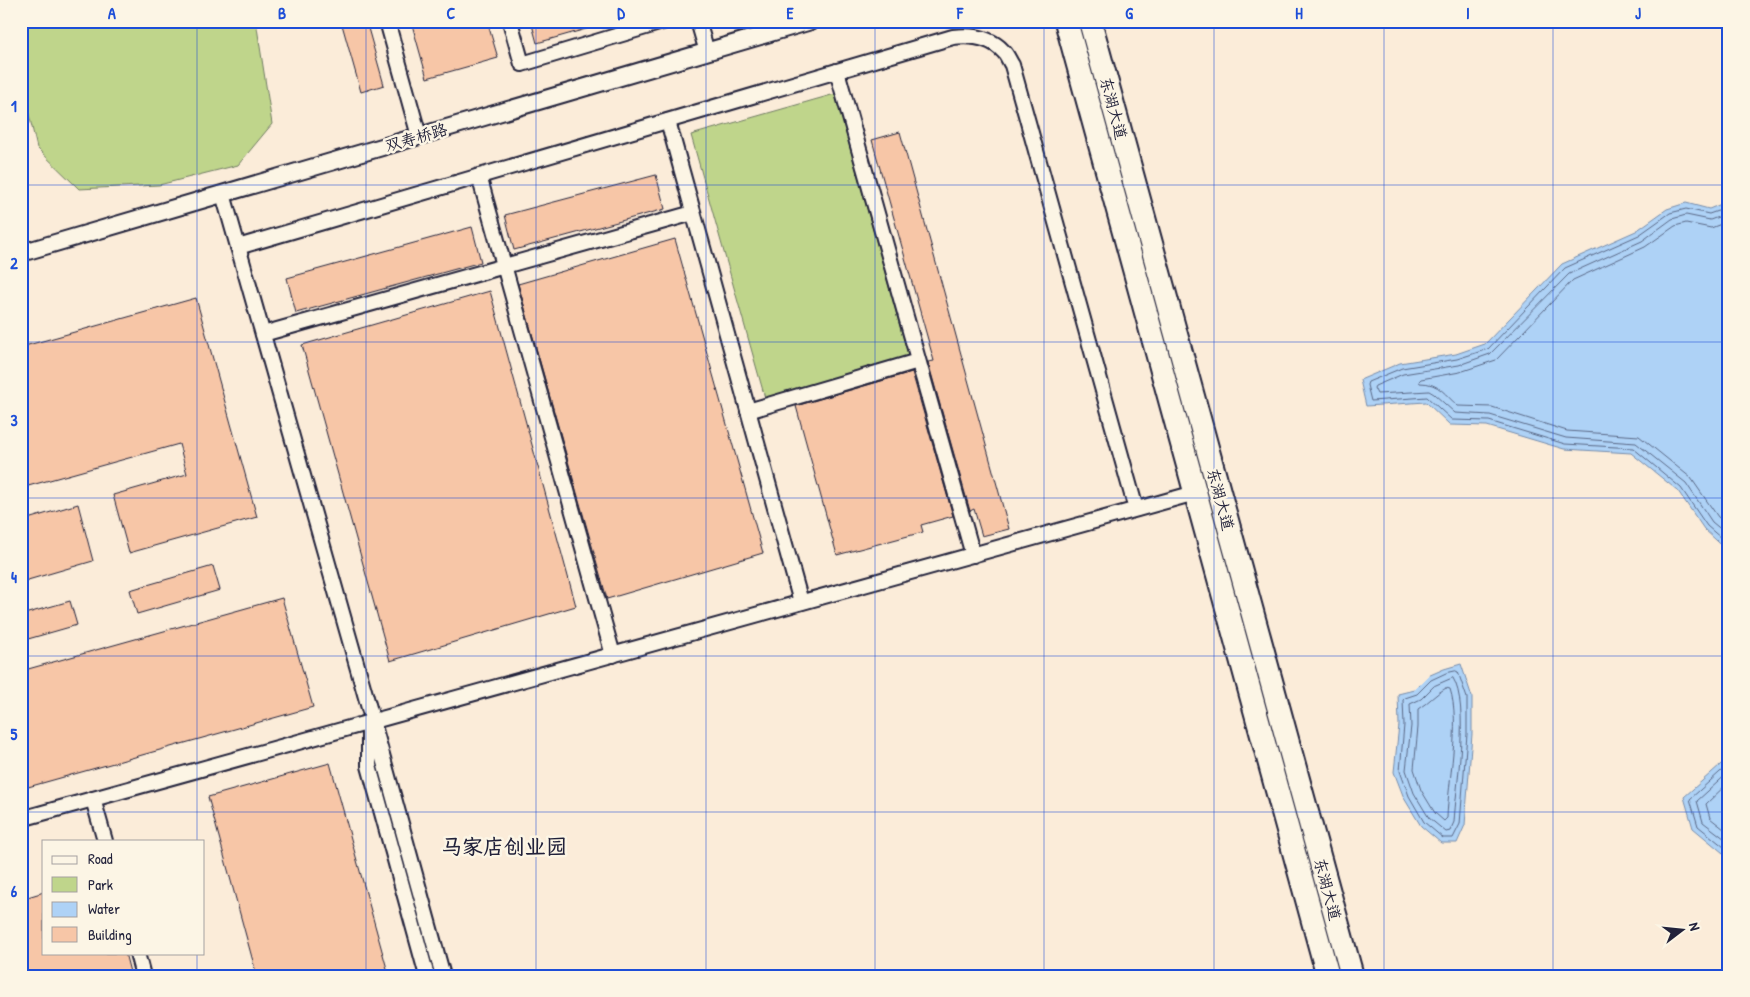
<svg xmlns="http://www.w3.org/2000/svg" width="1750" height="997" font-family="'Patrick Hand','LXGW WenKai TC',sans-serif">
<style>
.green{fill:#bfd58b;stroke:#707c63}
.water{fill:#aed2f6;stroke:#768cab}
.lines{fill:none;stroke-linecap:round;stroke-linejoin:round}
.shore{stroke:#5a6886;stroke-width:1}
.building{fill:#f7c6a7;stroke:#22223b}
.minor-casing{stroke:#22223b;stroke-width:18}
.tertiary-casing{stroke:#22223b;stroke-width:20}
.trunk-casing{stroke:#22223b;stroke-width:26}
.minor{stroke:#fcf5e5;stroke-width:14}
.tertiary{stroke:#fcf5e5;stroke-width:16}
.trunk{stroke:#fcf5e5;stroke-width:22}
.grid{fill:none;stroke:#1d4ed8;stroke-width:1;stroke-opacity:0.55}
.labels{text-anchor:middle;stroke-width:5;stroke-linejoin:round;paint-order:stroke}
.street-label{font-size:16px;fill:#22223b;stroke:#fcf5e5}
.district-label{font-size:21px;font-weight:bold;fill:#22223b;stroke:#fcf5e5}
.neatline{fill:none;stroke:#1d4ed8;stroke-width:2}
.grid-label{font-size:16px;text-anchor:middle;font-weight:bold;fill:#1d4ed8}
</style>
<rect width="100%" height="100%" fill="#fbecd9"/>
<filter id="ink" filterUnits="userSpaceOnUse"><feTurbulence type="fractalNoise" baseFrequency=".02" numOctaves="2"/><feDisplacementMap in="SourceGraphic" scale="10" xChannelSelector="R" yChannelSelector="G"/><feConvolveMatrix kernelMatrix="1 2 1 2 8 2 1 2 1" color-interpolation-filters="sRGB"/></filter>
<g filter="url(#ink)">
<!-- green -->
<g class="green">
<path d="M21 21H256L272 124 238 165 159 185 79 189 37 148 21 81Z"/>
<path d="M835 94 909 358 765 398 691 135Z"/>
</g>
<!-- water -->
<g class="water">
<path d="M1729 201V552L1704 529 1678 491 1631 453 1564 449 1487 426 1450 425 1426 402 1366 406 1360 380 1400 363 1456 354 1485 344 1562 264 1636 231 1667 209 1686 203 1709 209Z"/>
<path d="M1461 664 1472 697V734L1465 825 1457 843H1441L1421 826 1404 798 1394 772 1399 725 1398 694 1414 690 1428 676 1444 669Z"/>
<path d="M1729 757V858L1693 828 1684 797Z"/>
</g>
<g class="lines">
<!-- shore -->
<g class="shore">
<path d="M1729 207 1709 214 1686 209 1670 213 1639 235 1565 268 1488 349 1457 359 1402 368 1368 382 1367 385 1371 401 1427 397 1452 420 1489 421 1565 444 1633 448 1681 488 1707 526 1729 545"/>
<path d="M1729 213 1710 220 1686 215 1672 219 1642 241 1569 274 1490 354 1459 365 1403 374 1375 386 1374 388 1377 394 1429 391 1434 394 1455 413 1490 415 1566 438 1636 443 1686 483 1712 522 1729 536"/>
<path d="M1729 221 1711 228 1686 223 1675 226 1645 247 1573 280 1496 360 1460 372 1421 379 1419 381 1420 383C1440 383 1445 395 1458 406L1492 407 1567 431 1639 436 1691 478 1718 517 1729 526"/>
<path d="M1456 671 1458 672 1467 698V734L1460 824 1453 838H1443L1424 822 1409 796 1400 771 1404 725 1403 700 1405 698 1417 694 1431 680 1446 673Z"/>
<path d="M1453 678C1470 705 1456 788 1454 822L1450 831 1446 832 1429 818 1414 793 1406 770 1411 726 1410 704 1421 699 1434 686Z"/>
<path d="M1446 688 1450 689C1461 722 1448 783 1447 818L1444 821 1435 813 1421 790 1414 769 1418 727V709C1428 703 1435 694 1446 688Z"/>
<path d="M1729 764 1690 799 1698 826 1729 851"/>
<path d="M1729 772 1697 801 1703 822 1729 842"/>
<path d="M1729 782 1706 804 1710 818 1729 833"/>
</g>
</g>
<!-- building -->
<g class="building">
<path d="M341 21H366L384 85 361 92Z"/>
<path d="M411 21H487L498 58 427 78Z"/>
<path d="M531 21H599L600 25 537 43Z"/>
<path d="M900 132 1009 529 982 536 974 509 970 511 928 362 934 361 872 140Z"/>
<path d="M656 175 665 209 514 250 505 215Z"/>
<path d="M472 227 481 262 296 313 287 278Z"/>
<path d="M675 239 763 553 607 599 518 284Z"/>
<path d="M490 291 576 606 390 661 302 345Z"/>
<path d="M196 298 257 517 129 553 113 495 187 474 179 444 21 488V347Z"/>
<path d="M912 372 953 516 921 525 923 532 837 555 796 406Z"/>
<path d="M78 504 93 561 21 582V521Z"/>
<path d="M213 566 220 590 137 614 130 590Z"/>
<path d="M282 598 313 707 21 789V671Z"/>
<path d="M70 601 77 625 21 641V615Z"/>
<path d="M330 763 389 976H257L208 797Z"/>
<path d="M44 892V953H125L131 976H21V899Z"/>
</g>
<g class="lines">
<!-- minor casing -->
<g class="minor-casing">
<g id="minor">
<path d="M387 21 419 136"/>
<path d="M510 21 522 64 666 21"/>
<path d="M698 21 707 52"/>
<path d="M837 71 973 555"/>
<path d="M668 121 801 602"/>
<path d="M479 176 613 655"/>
<path d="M223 194 373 722 443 976"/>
<path d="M238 247 953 37C971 35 990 37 1003 51 1007 54 1009 61 1012 65L1136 509"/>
<path d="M263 334 693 213"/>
<path d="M748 411 918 361"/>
<path d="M369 724V766L427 976"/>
<path d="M93 799 105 841"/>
<path d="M21 819 1195 493"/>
<path d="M137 953 143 976"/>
</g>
</g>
<!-- tertiary casing -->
<g class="tertiary-casing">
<path id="tertiary" d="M21 253 811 21"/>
</g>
<!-- trunk casing -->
<g class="trunk-casing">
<g id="trunk">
<path d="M1066 21 1328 976"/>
<path d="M1090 21 1352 976"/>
</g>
</g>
<!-- minor -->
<use href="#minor" class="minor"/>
<!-- tertiary -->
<use href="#tertiary" class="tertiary"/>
<!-- trunk -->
<use href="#trunk" class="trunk"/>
</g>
</g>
<!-- grid -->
<path class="grid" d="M197 21V841M366 21V976M536 21V976M706 21V976M875 21V976M1044 21V976M1214 21V976M1384 21V976M1553 21V976M21 185H1729M21 342H1729M21 498H1729M21 656H1729M21 812H1729M197 953V976"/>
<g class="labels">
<!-- street labels -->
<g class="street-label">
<text transform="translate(1114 108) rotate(75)" y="6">东湖大道</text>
<text transform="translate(416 137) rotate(-16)" y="6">双寿桥路</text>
<text transform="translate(1221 499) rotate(75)" y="6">东湖大道</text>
<text transform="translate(1328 889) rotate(75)" y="6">东湖大道</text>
</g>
<!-- district labels -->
<g class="district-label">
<text x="504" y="854">马家店创业园</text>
</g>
</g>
<!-- margin -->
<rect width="1750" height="997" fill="none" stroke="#fcf5e5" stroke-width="55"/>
<!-- legend -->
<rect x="42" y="840" width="162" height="115" fill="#fcf5e5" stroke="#a5a1a1"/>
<rect x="52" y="856" width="25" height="8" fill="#fcf5e5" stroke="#a5a1a1"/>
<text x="88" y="864" font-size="15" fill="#22223b">Road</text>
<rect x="52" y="877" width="25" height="15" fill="#bfd58b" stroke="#a5a1a1"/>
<text x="88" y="890" font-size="15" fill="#22223b">Park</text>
<rect x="52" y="902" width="25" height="15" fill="#aed2f6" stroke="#a5a1a1"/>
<text x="88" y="914" font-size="15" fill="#22223b">Water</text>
<rect x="52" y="927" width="25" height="15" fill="#f7c6a7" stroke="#a5a1a1"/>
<text x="88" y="940" font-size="15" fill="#22223b">Building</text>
<!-- north arrow -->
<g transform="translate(1682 930) rotate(74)" stroke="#fcf5e5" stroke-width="4" paint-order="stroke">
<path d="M0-4L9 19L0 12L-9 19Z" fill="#22223b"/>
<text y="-8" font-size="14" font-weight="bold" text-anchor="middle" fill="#22223b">N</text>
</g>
<rect x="28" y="28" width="1694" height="942" class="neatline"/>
<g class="grid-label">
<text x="112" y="19">A</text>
<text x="282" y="19">B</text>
<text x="451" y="19">C</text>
<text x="621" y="19">D</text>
<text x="790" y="19">E</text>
<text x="960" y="19">F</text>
<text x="1129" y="19">G</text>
<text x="1299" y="19">H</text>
<text x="1468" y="19">I</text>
<text x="1638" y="19">J</text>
<text x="14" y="112">1</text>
<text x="14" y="269">2</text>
<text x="14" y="426">3</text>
<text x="14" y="583">4</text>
<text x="14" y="740">5</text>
<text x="14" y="897">6</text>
</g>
</svg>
